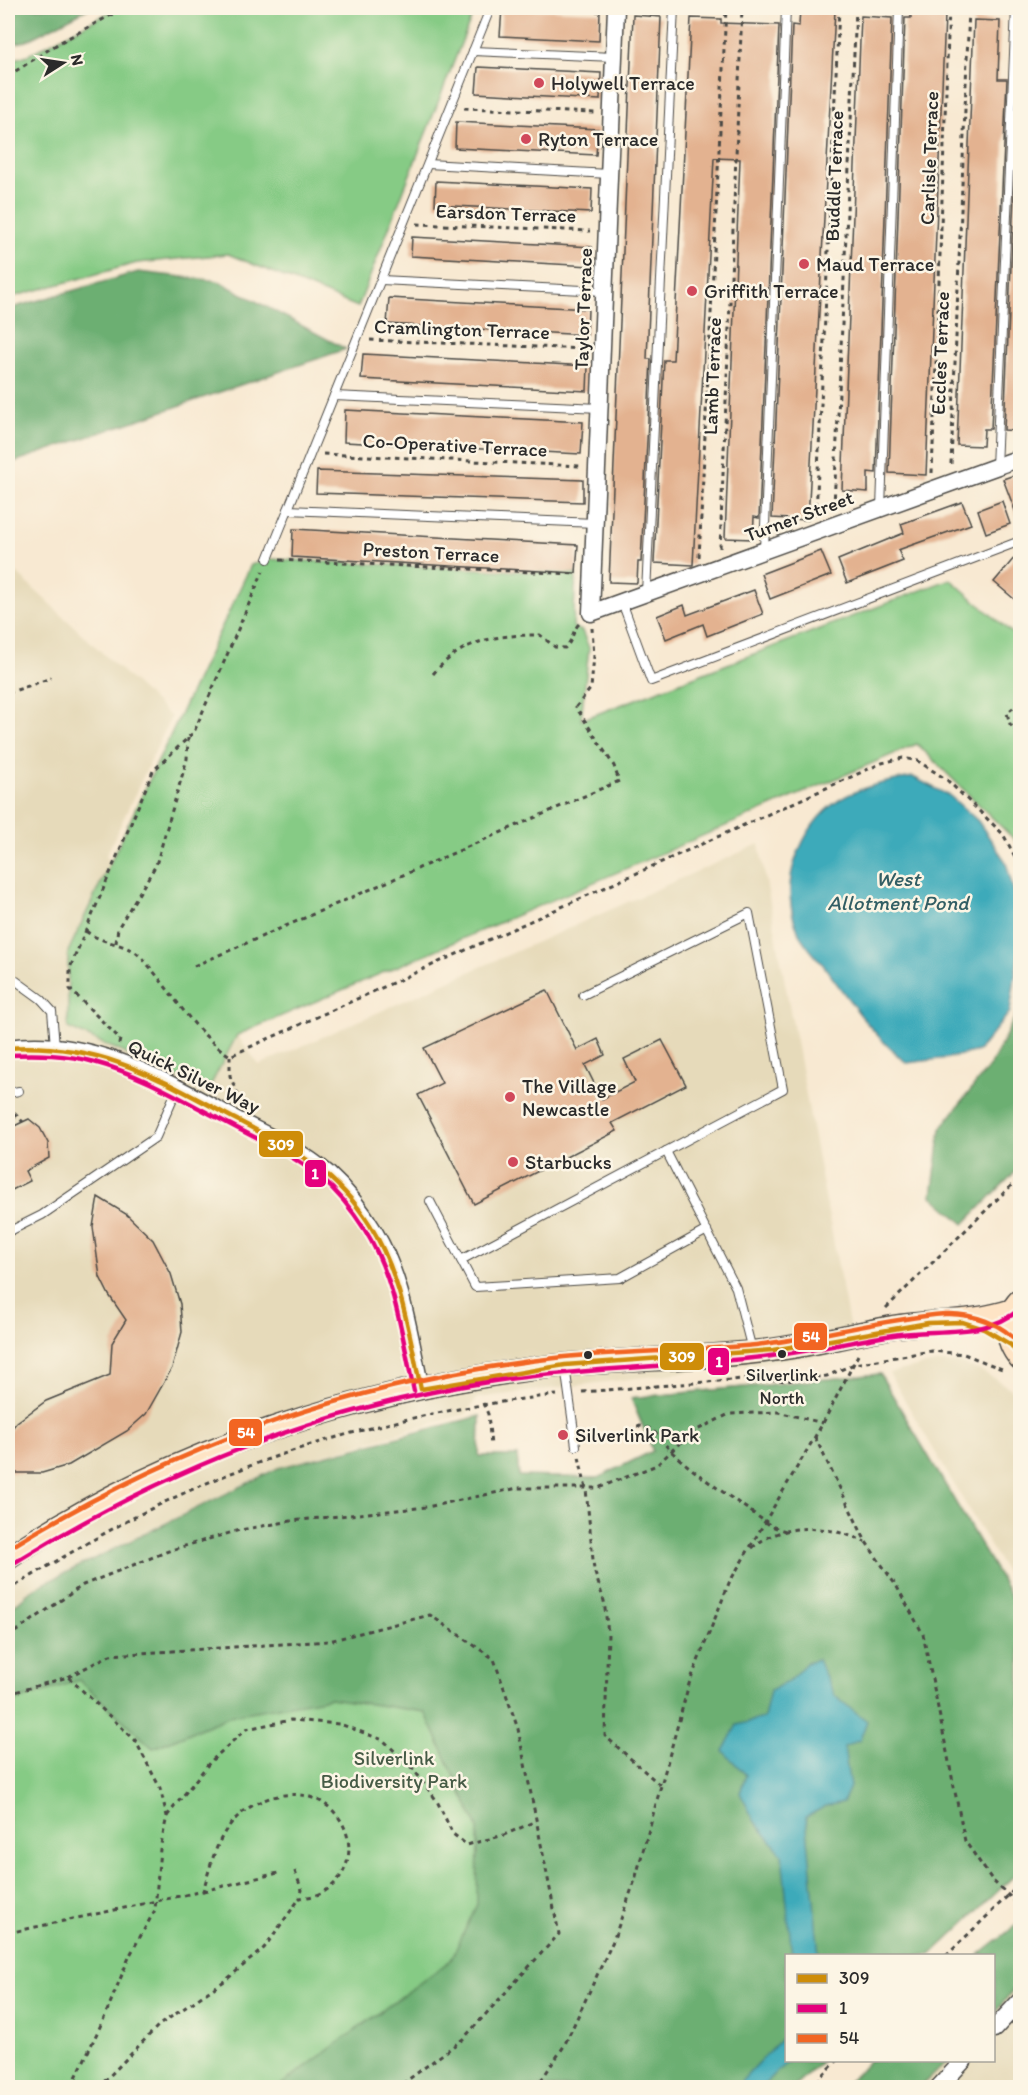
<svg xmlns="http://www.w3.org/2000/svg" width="1028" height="2095" font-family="Itim,sans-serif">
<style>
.built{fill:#e6daba}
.green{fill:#86cb85;stroke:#587b58;stroke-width:1.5}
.forest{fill:#6caf72;stroke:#4c6d4e;stroke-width:1.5}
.water{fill:#3caaba;stroke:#346a72;stroke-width:1.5}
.building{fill:#e3b290}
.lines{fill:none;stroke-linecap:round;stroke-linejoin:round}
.lane-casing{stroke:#4a4844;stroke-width:10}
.street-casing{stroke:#4a4844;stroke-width:19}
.secondary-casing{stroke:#4a4844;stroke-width:25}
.path{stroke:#4a4844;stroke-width:3;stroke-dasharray:4.5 4.5;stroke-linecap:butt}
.lane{stroke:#fff;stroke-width:8}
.street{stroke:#fff;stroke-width:16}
.secondary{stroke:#fee4c5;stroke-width:22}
.bus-1-casing{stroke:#fcf5e5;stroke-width:9}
.bus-2-casing{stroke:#fcf5e5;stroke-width:9}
.bus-3-casing{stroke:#fcf5e5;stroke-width:9}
.bus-1{stroke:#ce8d09;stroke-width:4.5}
.bus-2{stroke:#e5007d;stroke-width:4.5}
.bus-3{stroke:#f26522;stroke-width:4.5}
.poi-dot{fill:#d1495b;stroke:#fcf5e5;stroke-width:2}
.bus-dot{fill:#2b2b2b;stroke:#fcf5e5;stroke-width:2}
.labels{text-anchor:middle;stroke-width:5;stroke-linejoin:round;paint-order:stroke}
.bus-label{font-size:18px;fill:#2b2b2b;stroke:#fcf5e5}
.poi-label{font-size:20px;fill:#2b2b2b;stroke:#fcf5e5;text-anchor:start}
.street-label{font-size:20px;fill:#2b2b2b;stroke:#fcf5e5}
.park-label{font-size:20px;fill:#465b46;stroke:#fcf5e5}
.water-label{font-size:21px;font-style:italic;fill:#325e64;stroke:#fcf5e5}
.line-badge{stroke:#fcf5e5;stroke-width:2}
.badge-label{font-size:16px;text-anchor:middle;font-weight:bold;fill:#fff}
</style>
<rect width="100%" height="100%" fill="#fcf5e5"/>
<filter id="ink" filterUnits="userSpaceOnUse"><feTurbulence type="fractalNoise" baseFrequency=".0167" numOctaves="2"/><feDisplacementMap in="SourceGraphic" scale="12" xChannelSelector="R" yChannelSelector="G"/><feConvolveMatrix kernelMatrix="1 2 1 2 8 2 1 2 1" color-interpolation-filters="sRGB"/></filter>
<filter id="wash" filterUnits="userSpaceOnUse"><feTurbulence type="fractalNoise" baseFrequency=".008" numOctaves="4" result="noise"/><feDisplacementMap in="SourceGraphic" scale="24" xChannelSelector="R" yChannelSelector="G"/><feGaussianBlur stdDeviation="1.35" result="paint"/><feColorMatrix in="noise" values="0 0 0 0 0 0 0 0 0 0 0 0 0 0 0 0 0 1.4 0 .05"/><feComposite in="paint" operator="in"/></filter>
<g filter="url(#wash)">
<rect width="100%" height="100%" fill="#f8e9d2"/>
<!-- built -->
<g class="built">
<path d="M8 565 171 717 106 856 259 1065 759 844 854 1351 477 1398 466 1414 273 1469 32 1588 8 1609Z"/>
<path d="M935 1363H960L983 1372 1010 1388 1020 1399V1597L889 1373Z"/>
<path d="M1020 1951V2087L875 2088 903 2061 994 2060V1976Z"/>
</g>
<!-- green -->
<g class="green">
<path d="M117 8H475L358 307 228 254 137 263 8 298V61L28 55Z"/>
<path d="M268 559 576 574 573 627 582 631 589 648 581 720 950 579 1020 640V845L917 744 237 1035 208 1090 68 1028V952L251 565Z"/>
<path d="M880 1374 1020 1612V1870L931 1955 786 1956V2060L822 2061 794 2087 8 2088V1611L33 1589 480 1416 479 1456H517L519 1476 598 1478 653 1451 631 1398Z"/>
</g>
<!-- forest -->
<g class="forest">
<path d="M8 8H89L26 41 8 45Z"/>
<path d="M138 272 218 281 346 349 8 464V309Z"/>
<path d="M1020 1007V1167L964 1224 932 1196 941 1128 992 1063Z"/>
<path d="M880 1374 1020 1612V1870L931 1955 786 1956V2060L822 2061 794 2087H278L451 1960 477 1904 478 1828 425 1712 330 1698 233 1715 153 1748 79 1680 8 1704V1611L33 1589 278 1468 480 1416 479 1456H517L519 1476 598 1478 653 1451 631 1398Z"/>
<path d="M1020 1922V1981L994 2014V1956L978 1955Z"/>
<path d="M869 2061V2060L947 2061 920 2087H844Z"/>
</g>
<!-- water -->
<g class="water">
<path d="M913 777 950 796 978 821 1006 862 1020 916V943L1010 1012 978 1051 948 1058 907 1063C873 1036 850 1001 824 966 816 956 804 945 799 933 789 912 787 883 795 861 816 800 853 787 913 777Z"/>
<path d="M818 1660 835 1696 867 1721 860 1740 844 1747 850 1787 843 1802 826 1806 806 1817 819 1955H792L782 1854 755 1822 740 1793 746 1775 723 1751 737 1725 764 1718 770 1690 788 1682 806 1663Z"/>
<path d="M786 2034 788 2061 762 2087H736Z"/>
</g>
<g id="blocks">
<!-- building -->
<g class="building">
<path d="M502 8 600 12 599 41 500 36Z"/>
<path d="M800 8 835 10 808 520 772 518 792 25 799 26Z"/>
<path d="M911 13 945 15 926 475 889 473 905 18H911Z"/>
<path d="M633 15 661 17 647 359H651L641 562H638L637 583 609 582Z"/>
<path d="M861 16 892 18 876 473 868 472V492L842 490Z"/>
<path d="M691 18 721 19V23L779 25 759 518 754 517 753 539 725 538 740 159 714 158 693 565 654 563 664 360H673Z"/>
<path d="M974 20 1000 21 998 79H1007L991 429H984L983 446 957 445Z"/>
<path d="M478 67 601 73 600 100 476 93Z"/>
<path d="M1019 79H1020V431L1004 430Z"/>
<path d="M456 122 598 129 596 155 455 148Z"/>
<path d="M436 181 592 189 591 213 435 205Z"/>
<path d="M412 237 592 247 591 266 411 256Z"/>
<path d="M389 298 588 309 587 335 387 324Z"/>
<path d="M363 354 588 366 587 391 361 379Z"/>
<path d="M345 410 583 422 581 454 344 442Z"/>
<path d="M317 471 583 480V502L316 493Z"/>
<path d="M1020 473V521H1019L1003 479Z"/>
<path d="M1002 501 1010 524 986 533 978 510Z"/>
<path d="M962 502 971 524 898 550 903 561 847 583 838 560 904 533 901 524Z"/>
<path d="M293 529 578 545 576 573 292 557Z"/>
<path d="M821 551 831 575 770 599 761 574Z"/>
<path d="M1020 551V604L994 582Z"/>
<path d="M754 590 763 614 707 636 703 624 666 639 657 616 684 605 687 615Z"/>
<path d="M547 990 577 1050 598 1039 605 1055 585 1065 602 1099 635 1082 624 1059 662 1040 686 1085 612 1123 617 1131 474 1204 418 1095 442 1083 424 1048Z"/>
<path d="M29 1119 40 1128 48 1143 49 1158 25 1171 30 1181 8 1192V1129Z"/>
<path d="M98 1197 126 1214 153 1240 171 1274 180 1304 182 1332 172 1368 146 1414 127 1431 69 1465 42 1473H8V1433L17 1422 46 1401 110 1375 112 1343 126 1320 109 1295 100 1277 93 1227Z"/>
</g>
</g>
</g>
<g filter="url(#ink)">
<use href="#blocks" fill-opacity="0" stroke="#4a4844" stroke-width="1.5"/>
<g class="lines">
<!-- lane casing -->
<g class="lane-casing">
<g id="lane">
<path d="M473 51 614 57"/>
<path d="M428 164 609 174"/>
<path d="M381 280 604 291"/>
<path d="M334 396 600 408"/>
<path d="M996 467 1016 8"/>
<path d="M881 508 899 8"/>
<path d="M288 510 595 523"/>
<path d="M764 550 786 8"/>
<path d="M268 559 490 9"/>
<path d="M646 593 674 8"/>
<path d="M622 602 651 681 1020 541"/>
<path d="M8 975 41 999 52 1011 55 1046"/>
<path d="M8 1093 19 1091"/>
<path d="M666 1151 736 1288 752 1350"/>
<path d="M430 1201 475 1287 620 1278 707 1230"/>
<path d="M8 1232 42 1215 156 1137 177 1089"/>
<path d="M461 1260 783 1089 749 913 583 995"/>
<path d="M565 1366 576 1446"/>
</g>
</g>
<!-- street casing -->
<g class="street-casing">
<g id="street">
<path d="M616 8 591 613 1020 458"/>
<path d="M8 1048C90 1036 163 1080 233 1118 265 1135 299 1149 327 1173 346 1190 362 1211 375 1233 403 1280 409 1336 421 1389"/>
<path d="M994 2029 1020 2001"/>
<path d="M938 2088 964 2060"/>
</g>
</g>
<!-- secondary casing -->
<g class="secondary-casing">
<g id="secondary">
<path d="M1020 1300C1004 1317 1005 1341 1020 1358"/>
<path d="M8 1558C172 1448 368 1386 564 1365 627 1359 691 1359 754 1352 801 1348 847 1335 893 1327 934 1321 974 1323 1013 1310"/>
</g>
</g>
<!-- path -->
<g class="path">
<path d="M8 76 59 43 124 8"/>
<path d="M464 108 595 113"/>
<path d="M417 224 590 231"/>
<path d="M370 340 585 349"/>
<path d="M323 454 580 466"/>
<path d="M951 464 969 8"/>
<path d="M932 473 949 8"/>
<path d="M834 506 856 8"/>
<path d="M816 515 839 8"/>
<path d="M720 548 742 8"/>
<path d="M699 557 726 8"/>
<path d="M280 560 576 574"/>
<path d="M433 674C463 639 496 635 540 635L555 647 565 648C574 639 572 631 579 624"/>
<path d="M8 693 51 678"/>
<path d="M1020 702 1007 713 1010 724 1020 736"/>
<path d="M86 931C101 944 125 942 140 956 171 989 191 1030 230 1056L882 763 903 758 918 761 947 780 1003 834 1020 866"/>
<path d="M116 943 118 928 156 865 187 759 188 738"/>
<path d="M194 966 619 781 614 766 576 707 591 688 594 656 592 628"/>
<path d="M119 1044 120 1039 70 989V968L153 771 194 732 263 571"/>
<path d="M230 1056V1076L241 1102"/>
<path d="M8 1107 23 1122"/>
<path d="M886 1308 1020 1177"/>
<path d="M582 1392 756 1378 786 1381 827 1376 854 1364 931 1351 964 1354 1002 1369"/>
<path d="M483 1403 488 1414 491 1446"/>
<path d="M637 1426C656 1426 660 1441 673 1453 702 1480 739 1502 771 1526L785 1531"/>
<path d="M815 1437 866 1542 897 1587 923 1634 965 1841 993 1881 1020 1906"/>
<path d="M579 1457 586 1489 594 1570 604 1601 608 1633 605 1736 660 1785"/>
<path d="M752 1548C783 1521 830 1525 865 1542"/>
<path d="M8 1590C60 1559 112 1527 167 1501 289 1443 423 1409 557 1395"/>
<path d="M8 1637 83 1585 171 1550 240 1530 291 1521 427 1507 518 1488H598L657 1465 689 1434 729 1414 778 1412 823 1423"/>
<path d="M68 1677 110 1655 329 1641 430 1615 494 1659 518 1729 559 1934 463 2039 397 2088"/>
<path d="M8 1694 68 1677 135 1740 160 1788 167 1816 160 1849 155 1910 130 1955 105 2016 71 2088"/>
<path d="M167 1816 210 1762 246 1729 291 1720 340 1724 383 1740 414 1770 437 1801 453 1834 467 1845 504 1835 536 1821"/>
<path d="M203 1891 278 1873"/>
<path d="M8 1933 203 1891C209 1871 214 1848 226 1830 237 1814 254 1802 273 1797 343 1779 376 1862 322 1893 316 1896 307 1897 300 1898L302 1890 294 1869"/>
<path d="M946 1956 1020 1884"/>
<path d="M98 2088 159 2025 226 1980 264 1948 300 1898"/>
<path d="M536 2088 564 2046 613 1941 635 1880 689 1684 729 1583 823 1423 858 1355"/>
<path d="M810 2088 838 2060"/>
</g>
<!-- lane -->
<use href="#lane" class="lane"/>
<!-- street -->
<use href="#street" class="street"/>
<!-- secondary -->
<use href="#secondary" class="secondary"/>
<!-- bus-1 casing -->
<g class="bus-1-casing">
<g id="bus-1">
<path d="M8 1048C99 1042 156 1077 233 1118 290 1148 335 1169 370 1225 401 1275 409 1333 421 1389"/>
<path d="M421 1389 565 1365 773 1350 928 1323 962 1322 984 1329 1011 1345 1020 1358"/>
</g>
</g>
<!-- bus-2 casing -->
<g class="bus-2-casing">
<g id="bus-2">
<path d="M8 1055C38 1054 66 1054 94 1062 143 1075 186 1102 231 1125 261 1141 294 1155 321 1178 338 1192 353 1211 365 1230 395 1278 402 1336 414 1391"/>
<path d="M12 1564C163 1471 317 1408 494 1381 583 1368 673 1367 763 1357 807 1352 849 1342 893 1335 936 1328 985 1339 1020 1309"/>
</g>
</g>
<!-- bus-3 casing -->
<g class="bus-3-casing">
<path id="bus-3" d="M8 1549C181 1442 361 1379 564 1357 628 1351 692 1351 756 1345 819 1338 881 1319 945 1314 971 1313 1003 1323 1020 1345"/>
</g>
<!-- bus-1 -->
<use href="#bus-1" class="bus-1"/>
<!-- bus-2 -->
<use href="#bus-2" class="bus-2"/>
<!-- bus-3 -->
<use href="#bus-3" class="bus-3"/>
</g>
</g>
<!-- markers -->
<g class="poi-dot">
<circle cx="539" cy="83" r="6"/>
<circle cx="526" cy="139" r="6"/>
<circle cx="804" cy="264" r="6"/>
<circle cx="692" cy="291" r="6"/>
<circle cx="510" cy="1097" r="6"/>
<circle cx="513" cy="1162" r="6"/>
<circle cx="563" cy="1435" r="6"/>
</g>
<g class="bus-dot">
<circle cx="782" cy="1354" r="5"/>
<circle cx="588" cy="1355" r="5"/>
</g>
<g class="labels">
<!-- bus labels -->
<g class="bus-label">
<text x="782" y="1381">Silverlink<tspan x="782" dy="23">North</tspan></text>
</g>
<!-- poi labels -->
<g class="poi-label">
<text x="551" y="90">Holywell Terrace</text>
<text x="538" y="146">Ryton Terrace</text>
<text x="816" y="271">Maud Terrace</text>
<text x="704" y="298">Griffith Terrace</text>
<text x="522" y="1093">The Village<tspan x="522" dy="23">Newcastle</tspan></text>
<text x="525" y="1169">Starbucks</text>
<text x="575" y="1442">Silverlink Park</text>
</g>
<!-- street labels -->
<g class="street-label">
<text transform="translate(929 158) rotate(-88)" y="7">Carlisle Terrace</text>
<text transform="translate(834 176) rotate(-88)" y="7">Buddle Terrace</text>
<text transform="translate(506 213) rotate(2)" y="7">Earsdon Terrace</text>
<text transform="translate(583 309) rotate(-88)" y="7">Taylor Terrace</text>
<text transform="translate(462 329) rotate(2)" y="7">Cramlington Terrace</text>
<text transform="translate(940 353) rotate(-88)" y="7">Eccles Terrace</text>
<text transform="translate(712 376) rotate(-88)" y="7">Lamb Terrace</text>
<text transform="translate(455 445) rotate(3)" y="7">Co-Operative Terrace</text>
<text transform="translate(799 516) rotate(-20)" y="7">Turner Street</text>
<text transform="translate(431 552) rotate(3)" y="7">Preston Terrace</text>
<text transform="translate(194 1076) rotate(26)" y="7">Quick Silver Way</text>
</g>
<!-- park labels -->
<g class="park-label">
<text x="394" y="1765">Silverlink<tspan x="394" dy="23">Biodiversity Park</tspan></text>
</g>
<!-- water labels -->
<g class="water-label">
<text x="898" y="886">West<tspan x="898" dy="24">Allotment Pond</tspan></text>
</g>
</g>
<g class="line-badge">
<rect x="258" y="1130" width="46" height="28" rx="6" fill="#ce8d09"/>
<rect x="304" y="1159" width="23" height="29" rx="6" fill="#e5007d"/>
<rect x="793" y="1322" width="35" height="29" rx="6" fill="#f26522"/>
<rect x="659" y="1342" width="46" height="29" rx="6" fill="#ce8d09"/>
<rect x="707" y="1347" width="23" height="29" rx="6" fill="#e5007d"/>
<rect x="228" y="1418" width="35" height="29" rx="6" fill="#f26522"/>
</g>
<g class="badge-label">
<text x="281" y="1150">309</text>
<text x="315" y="1179">1</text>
<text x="811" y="1342">54</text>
<text x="682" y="1362">309</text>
<text x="719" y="1367">1</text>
<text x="246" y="1438">54</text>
</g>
<!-- margin -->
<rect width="1028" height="2095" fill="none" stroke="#fcf5e5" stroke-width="30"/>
<!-- legend -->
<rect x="785" y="1954" width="210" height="108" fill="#fcf5e5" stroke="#a8a49b" stroke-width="1.5"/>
<rect x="797" y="1974" width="30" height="9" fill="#ce8d09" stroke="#a8a49b" stroke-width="1.5"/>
<text x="839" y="1984" font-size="18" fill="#2b2b2b">309</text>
<rect x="797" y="2004" width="30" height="9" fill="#e5007d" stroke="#a8a49b" stroke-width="1.5"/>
<text x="839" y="2014" font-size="18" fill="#2b2b2b">1</text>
<rect x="797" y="2034" width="30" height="9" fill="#f26522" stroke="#a8a49b" stroke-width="1.5"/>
<text x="839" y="2044" font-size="18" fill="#2b2b2b">54</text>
<!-- north arrow -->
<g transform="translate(63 63) rotate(78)" stroke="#fcf5e5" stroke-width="4.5" paint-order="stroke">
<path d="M0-4.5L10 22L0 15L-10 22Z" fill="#2b2b2b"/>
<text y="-9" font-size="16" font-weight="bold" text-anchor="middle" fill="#2b2b2b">N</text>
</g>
</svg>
